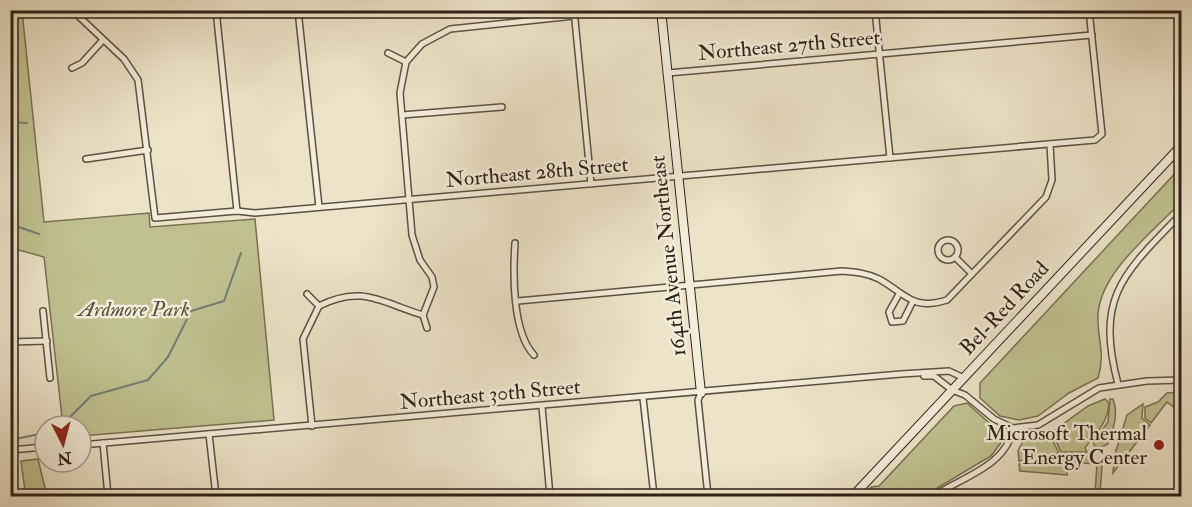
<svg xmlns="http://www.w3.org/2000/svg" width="1192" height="507" font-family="'IM FELL Double Pica',serif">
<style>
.green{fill:#c0c190;stroke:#787054;stroke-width:1.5}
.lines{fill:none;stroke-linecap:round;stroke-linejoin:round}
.stream{stroke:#6f7f74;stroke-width:2}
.street-casing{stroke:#5e5143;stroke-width:8}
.secondary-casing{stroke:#2f2017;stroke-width:10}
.street{stroke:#f3eddb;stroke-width:5}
.secondary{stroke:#f3eddb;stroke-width:8}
.poi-dot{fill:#8f2418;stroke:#f3eddb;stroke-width:2}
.labels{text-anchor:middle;stroke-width:5;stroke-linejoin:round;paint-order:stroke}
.street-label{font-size:21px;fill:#2f2017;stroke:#f3eddb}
.park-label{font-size:21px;font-style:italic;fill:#5a503b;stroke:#f3eddb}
.poi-label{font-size:21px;fill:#2f2017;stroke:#f3eddb;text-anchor:end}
</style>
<rect width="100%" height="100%" fill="#ede3c8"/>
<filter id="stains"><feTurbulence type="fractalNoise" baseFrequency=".00333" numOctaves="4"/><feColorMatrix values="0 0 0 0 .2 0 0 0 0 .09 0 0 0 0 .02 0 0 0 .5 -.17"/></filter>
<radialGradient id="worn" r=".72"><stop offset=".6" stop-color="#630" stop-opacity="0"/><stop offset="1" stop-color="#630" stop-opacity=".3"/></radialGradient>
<!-- green -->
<g class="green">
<path d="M10 11H22L44 222 149 213 150 227 255 219 274 420 81 436V426H63L44 257 11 248Z"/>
<path d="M1181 167V202C1153 232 1100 272 1098 315 1097 340 1106 352 1098 378L1069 393 1038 416 1019 420 1000 416 980 398V383Z"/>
<path d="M1181 392V413L1167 402 1151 423 1145 418V407L1158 402 1167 393Z"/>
<path d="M1105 399 1109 403C1108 423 1096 433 1085 448L1087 452H1061L1052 432 1088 406Z"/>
<path d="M1110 399H1113C1119 415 1113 429 1108 444L1100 448 1095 447 1093 442 1108 422Z"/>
<path d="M967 403 997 430 998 437 1003 440 991 456 924 496H864L871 487 879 486 954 406Z"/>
<path d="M1143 404 1142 418 1150 425 1113 473 1115 454 1127 415Z"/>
<path d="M1049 433 1059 453 1019 461 1018 451 1023 441Z"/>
<path d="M1067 455 1087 456 1102 466 1100 494H1095L1097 464 1068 462 1067 475 1020 471 1019 464Z"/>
<path d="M38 459 47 496H11V492L25 491 21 461Z"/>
</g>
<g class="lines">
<!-- stream -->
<g class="stream">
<path d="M10 122 27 123"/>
<path d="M10 224 39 234"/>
<path d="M61 426 91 396 148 380 168 357 191 311 224 301 241 253"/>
<path d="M10 440 45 433"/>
</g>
<!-- street casing -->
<g class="street-casing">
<g id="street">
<path d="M72 10 124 59 138 80 155 218 237 211 255 213 1095 140 1102 134 1089 10"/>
<path d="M216 10 237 211"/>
<path d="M298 10 319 207"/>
<path d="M574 10 591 184"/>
<path d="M875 10 890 158"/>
<path d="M388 53 406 62"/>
<path d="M72 68 82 63 103 40"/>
<path d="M668 73 1092 35"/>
<path d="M402 115 502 107"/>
<path d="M86 159 148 150"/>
<circle cx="948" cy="250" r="10"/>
<path d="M515 243C513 273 512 332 534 355"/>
<path d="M955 257 972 274"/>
<path d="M307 294 319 306C362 284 382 303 423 315"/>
<path d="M899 294 889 312 892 322 903 321 913 301"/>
<path d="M518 301 842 271C855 272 867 273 879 279 906 294 912 311 947 300L1046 197 1052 180 1050 144"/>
<path d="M43 311 50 378"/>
<path d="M427 328 423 315 434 287 432 277 420 260 412 235 400 93 406 62 422 44 450 29 574 16"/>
<path d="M10 342 47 341"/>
<path d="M924 376H934L952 390 965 395 994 419 1013 428 1038 425 1099 388 1147 381 1182 380"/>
<path d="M1118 384C1095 296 1123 274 1182 213"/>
<path d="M701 393 698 400 708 496"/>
<path d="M643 398 654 496"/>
<path d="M542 407 550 496"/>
<path d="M312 426 303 339 319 306"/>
<path d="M209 434 216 496"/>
<path d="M103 443 108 496"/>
<path d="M81 445 901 374 949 371 964 378"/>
<path d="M10 450 45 447"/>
<path d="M934 496C962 477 1007 466 1013 428"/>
</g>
</g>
<!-- secondary casing -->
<g class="secondary-casing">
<g id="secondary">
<path d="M661 10 701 393"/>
<path d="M853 496 1182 145"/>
</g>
</g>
<!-- street -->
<use href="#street" class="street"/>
<!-- secondary -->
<use href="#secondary" class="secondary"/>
</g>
<!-- markers -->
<circle class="poi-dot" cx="1159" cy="445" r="6"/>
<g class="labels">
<!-- street labels -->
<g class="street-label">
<text transform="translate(789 45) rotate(-5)" y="7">Northeast 27th Street</text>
<text transform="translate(537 172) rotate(-5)" y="7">Northeast 28th Street</text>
<text transform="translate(668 256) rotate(-96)" y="7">164th Avenue Northeast</text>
<text transform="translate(1004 308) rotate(-47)" y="7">Bel-Red Road</text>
<text transform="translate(490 394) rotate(-5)" y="7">Northeast 30th Street</text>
</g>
<!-- park labels -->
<g class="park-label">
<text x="134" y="316">Ardmore Park</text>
</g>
<!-- poi labels -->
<g class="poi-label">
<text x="1147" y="440">Microsoft Thermal<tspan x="1147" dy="24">Energy Center</tspan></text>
</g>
</g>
<!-- margin -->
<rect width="1192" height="507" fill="none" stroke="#ede3c8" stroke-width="36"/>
<rect x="12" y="12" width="1168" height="483" fill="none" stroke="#2f2017" stroke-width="3"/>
<rect x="18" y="18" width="1156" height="471" fill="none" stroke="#2f2017" stroke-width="1.5"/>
<!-- north arrow -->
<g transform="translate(63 444) rotate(174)"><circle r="28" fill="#f3eddb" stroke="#a59b8d" stroke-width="1.5"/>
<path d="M0-4.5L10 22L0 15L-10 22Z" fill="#8f2418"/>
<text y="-9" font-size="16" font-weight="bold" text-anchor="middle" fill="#2f2017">N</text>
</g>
<rect width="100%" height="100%" filter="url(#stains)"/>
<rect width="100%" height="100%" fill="url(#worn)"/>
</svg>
